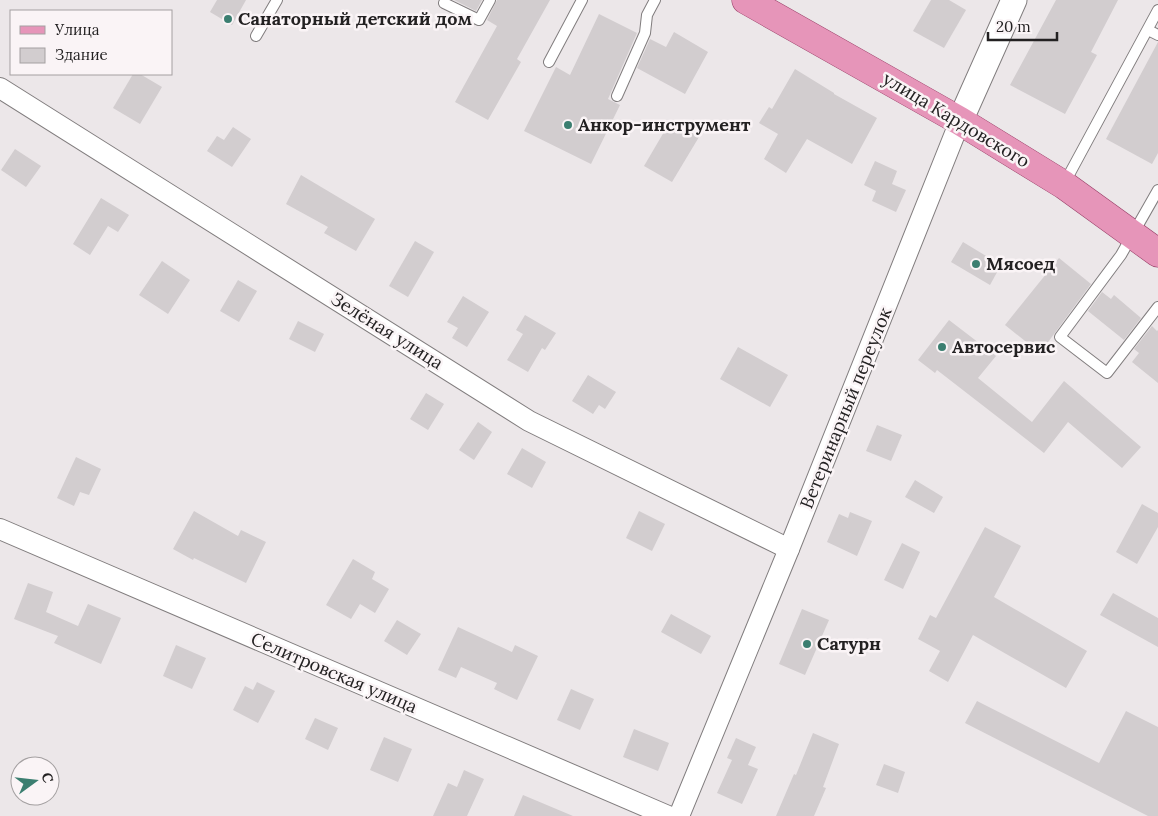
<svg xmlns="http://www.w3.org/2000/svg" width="1158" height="816" font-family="Lora,serif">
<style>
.building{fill:#d2cdcf}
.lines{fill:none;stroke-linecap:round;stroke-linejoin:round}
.service-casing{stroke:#817d7e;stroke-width:12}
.minor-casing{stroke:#817d7e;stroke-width:22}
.tertiary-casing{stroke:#817d7e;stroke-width:27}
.primary-casing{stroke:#973e66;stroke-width:29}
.service{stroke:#fff;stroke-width:10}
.minor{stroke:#fff;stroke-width:20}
.tertiary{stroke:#fff;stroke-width:25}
.primary{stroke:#e695b9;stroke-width:28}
.poi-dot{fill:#3b7e70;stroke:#faf4f6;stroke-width:2}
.labels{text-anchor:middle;stroke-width:5;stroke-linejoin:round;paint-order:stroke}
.poi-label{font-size:18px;font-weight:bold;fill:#232122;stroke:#faf4f6;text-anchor:start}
.street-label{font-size:18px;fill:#232122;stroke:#faf4f6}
</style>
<rect width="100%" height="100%" fill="#ece7e9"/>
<!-- building -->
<g class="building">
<path d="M217 0H246L232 25 210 12Z"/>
<path d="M454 0H482L476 11Z"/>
<path d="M497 0H550L517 59 521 62 488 120 455 102 497 26 487 20Z"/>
<path d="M931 0H949L966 10 944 48 913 31Z"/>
<path d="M1056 0H1118L1091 52 1097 55 1065 114 1010 85Z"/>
<path d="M599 14 637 33 608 99 620 105 591 164 524 131 556 67 570 75Z"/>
<path d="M674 32 708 52 685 94 637 68 650 39 666 47Z"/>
<path d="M1158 42V153L1152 164 1106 139Z"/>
<path d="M795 69 834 93V94L877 118 852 164 807 139 786 173 764 159 778 134 759 123 769 107 772 109Z"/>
<path d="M133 74H140L162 87 140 124 113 108Z"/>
<path d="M671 120 699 137 672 182 644 166Z"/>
<path d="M233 127 251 139 232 167 207 151 217 136 224 140Z"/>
<path d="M15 149 41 166 26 187 1 170Z"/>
<path d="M875 161 897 171 892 184 906 190 896 212 872 201 876 191 864 185Z"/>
<path d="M301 175 375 219 356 251 324 233 328 227 286 204Z"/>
<path d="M101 198 129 215 118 232 108 226 90 255 73 244Z"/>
<path d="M415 241 434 252 408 297 389 286Z"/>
<path d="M963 242 1001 265 990 285 951 262Z"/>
<path d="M1059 258 1091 284 1040 353 1005 325Z"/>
<path d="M162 261 190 280 168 314 139 295Z"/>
<path d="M238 280 257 291 239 322 220 311Z"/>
<path d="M1102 292 1111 299 1114 295 1141 318 1124 340 1088 311Z"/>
<path d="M463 296 489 312 467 347 452 338 458 328 447 322Z"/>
<path d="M525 315 556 333 545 350 542 348 528 372 507 360 523 334 516 330Z"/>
<path d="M949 320 996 356 978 378 1032 422 1064 381 1141 447 1122 468 1068 422 1044 453 937 370 935 373 918 360Z"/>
<path d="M298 321 324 334 315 352 289 339Z"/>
<path d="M1152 326 1157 331 1158 330V383L1132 362 1139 353 1134 349Z"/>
<path d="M738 347 788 375 770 407 720 379Z"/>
<path d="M588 375 616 392 605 409 599 405 593 414 572 401Z"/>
<path d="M426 393 444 404 428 430 410 419Z"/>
<path d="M478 422 492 432 474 460 459 450Z"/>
<path d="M877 425 902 435 891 461 866 451Z"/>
<path d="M522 448 546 462 532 488 507 474Z"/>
<path d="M76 457 101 469 89 495 80 492 74 506 57 498Z"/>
<path d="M915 480 943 497 934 513 905 497Z"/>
<path d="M1142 504 1158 513V527L1137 564 1116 552Z"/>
<path d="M194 511 238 536 241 530 266 542 246 583 194 558 193 560 173 549Z"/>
<path d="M639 511 665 524 652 551 626 538Z"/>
<path d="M850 512 872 521 857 556 827 542 839 514 848 518Z"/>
<path d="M985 527 1021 546 994 597 1087 651 1066 688 973 635 948 682 929 671 940 651 918 639 930 615 936 618Z"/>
<path d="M902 543 920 552 903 589 884 580Z"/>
<path d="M353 559 375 572 372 579 389 589 375 613 360 604 351 619 326 605Z"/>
<path d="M28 583 53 592 46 612 78 626 88 604 121 618 101 664 54 643 58 636 14 619Z"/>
<path d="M1113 593 1158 618V647L1100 615Z"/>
<path d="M802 609 829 620 805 675 779 664Z"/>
<path d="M671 614 711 636 701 654 661 632Z"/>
<path d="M397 620 421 634 407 655 384 641Z"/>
<path d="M458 627 512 652 515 645 538 656 517 700 494 689 497 683 461 667 456 678 438 670Z"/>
<path d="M176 645 206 658 192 689 163 676Z"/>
<path d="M257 682 275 691 258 723 233 710 245 686 253 690Z"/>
<path d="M571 689 594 699 580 730 557 720Z"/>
<path d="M977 701 1099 763 1126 711 1158 727V816H1148L965 723Z"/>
<path d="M315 718 338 728 328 750 305 739Z"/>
<path d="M634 729 669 743 658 771 623 757Z"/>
<path d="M813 733 839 744 823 787 826 788 814 816H776L794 774 796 775Z"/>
<path d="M384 737 412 749 398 782 370 770Z"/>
<path d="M736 738 756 747 748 765 758 769 742 804 717 793 732 760 727 758Z"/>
<path d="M884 764 905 772 898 793 876 785Z"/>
<path d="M464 770 484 779 467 816H433L448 783 457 787Z"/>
<path d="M523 795 573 816H514Z"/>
</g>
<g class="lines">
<!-- service casing -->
<g class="service-casing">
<g id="service">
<path d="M444 3 479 20 490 0"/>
<path d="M1148 30 1158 35"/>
<path d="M256 36 277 0"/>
<path d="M549 62 582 0"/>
<path d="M617 96 645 33 647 15 655 0"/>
<path d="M1064 184 1158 10"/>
<path d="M1158 190 1121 255 1060 337 1107 373 1158 307"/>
</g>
</g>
<!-- minor casing -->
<g class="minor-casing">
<g id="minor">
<path d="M0 88 529 421 789 549"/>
<path d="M0 529 668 816"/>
<path d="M679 816 789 549 960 121"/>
</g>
</g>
<!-- tertiary casing -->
<g class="tertiary-casing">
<path id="tertiary" d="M960 121 1014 0"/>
</g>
<!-- primary casing -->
<g class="primary-casing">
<path id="primary" d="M746 0 960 121 1064 185 1158 253"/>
</g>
<!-- service -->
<use href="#service" class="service"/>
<!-- minor -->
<use href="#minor" class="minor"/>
<!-- tertiary -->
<use href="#tertiary" class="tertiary"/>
<!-- primary -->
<use href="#primary" class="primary"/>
</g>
<!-- markers -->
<g class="poi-dot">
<circle cx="228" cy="19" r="5"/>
<circle cx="568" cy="125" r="5"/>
<circle cx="976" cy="264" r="5"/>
<circle cx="942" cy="347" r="5"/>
<circle cx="807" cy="644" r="5"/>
</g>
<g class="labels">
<!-- poi labels -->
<g class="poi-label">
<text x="238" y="25">Санаторный детский дом</text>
<text x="578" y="131">Анкор-инструмент</text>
<text x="986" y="270">Мясоед</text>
<text x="952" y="353">Автосервис</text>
<text x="817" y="650">Сатурн</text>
</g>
<!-- street labels -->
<g class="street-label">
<text transform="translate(956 120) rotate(31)" y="6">улица Кардовского</text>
<text transform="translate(387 331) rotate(32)" y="6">Зелёная улица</text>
<text transform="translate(846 408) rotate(-68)" y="6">Ветеринарный переулок</text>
<text transform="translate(334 673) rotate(23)" y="6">Селитровская улица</text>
</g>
</g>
<!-- legend -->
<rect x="10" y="10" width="162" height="65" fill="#faf4f6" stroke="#a4a0a1"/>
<rect x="20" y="26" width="25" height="8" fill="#e695b9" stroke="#a4a0a1"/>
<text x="55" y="35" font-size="15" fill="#232122">Улица</text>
<rect x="20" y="48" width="25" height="15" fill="#d2cdcf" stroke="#a4a0a1"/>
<text x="55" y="60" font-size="15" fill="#232122">Здание</text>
<!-- north arrow -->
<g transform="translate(35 781) rotate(75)"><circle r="24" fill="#faf4f6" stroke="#a4a0a1"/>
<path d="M0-4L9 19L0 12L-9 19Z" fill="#3b7e70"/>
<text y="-8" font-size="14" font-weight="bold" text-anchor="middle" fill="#232122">С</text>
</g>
<!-- scale -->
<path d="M988 32v8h69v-8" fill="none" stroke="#232122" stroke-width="2.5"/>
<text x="996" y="32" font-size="15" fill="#232122" stroke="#faf4f6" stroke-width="4" paint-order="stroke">20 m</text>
</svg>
